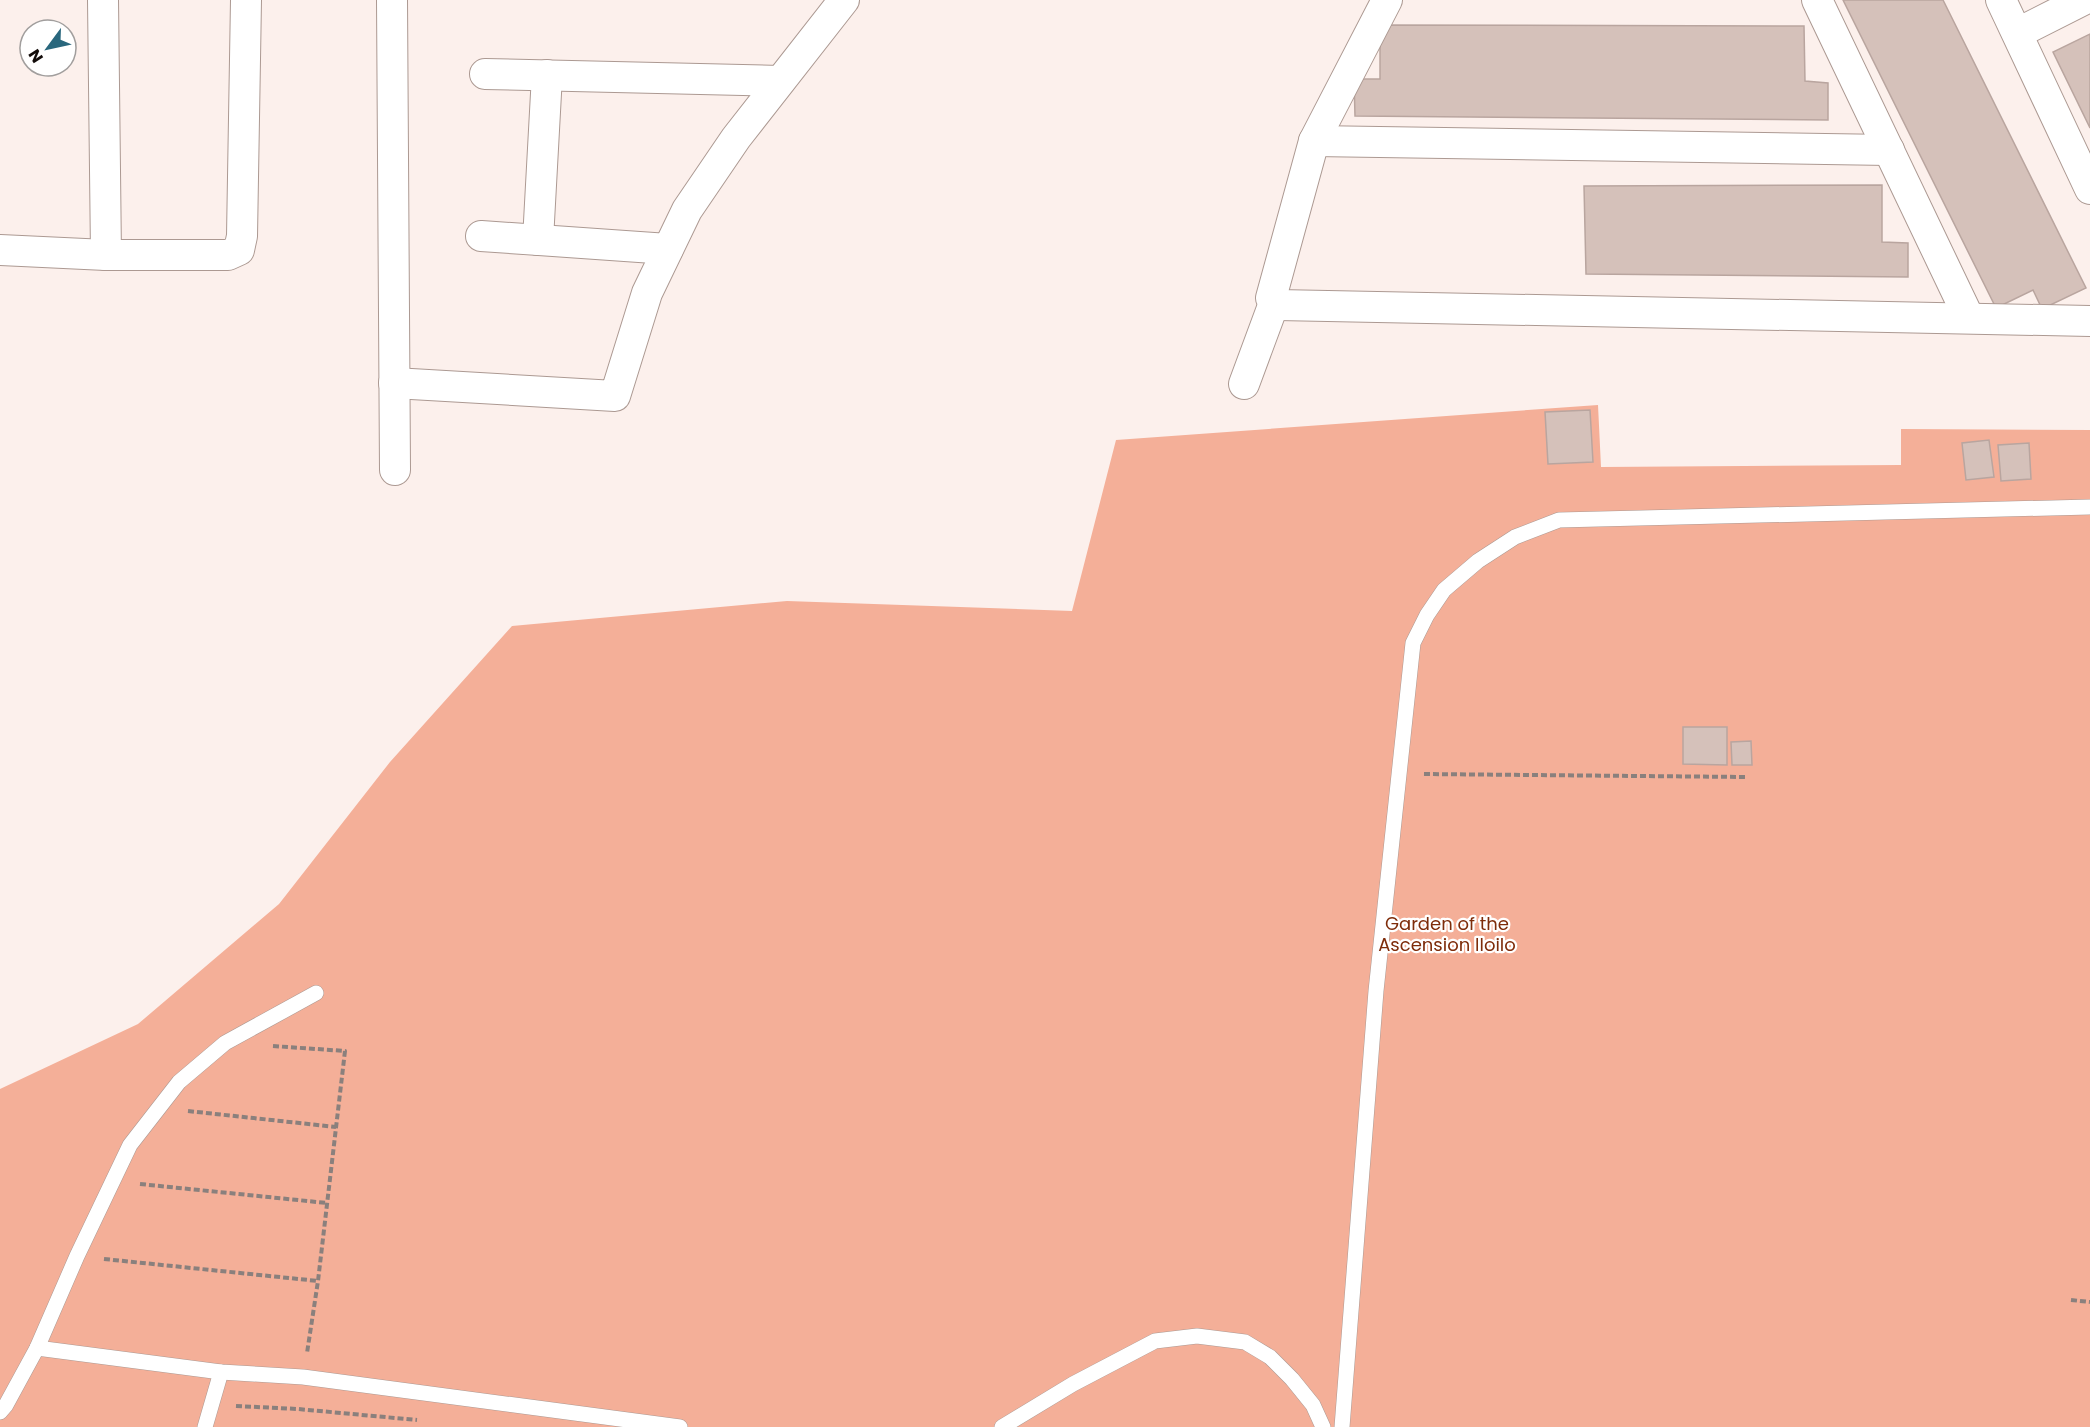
<svg xmlns="http://www.w3.org/2000/svg" width="2090" height="1427" font-family="Poppins,sans-serif">
<style>
.green{fill:#f4af98}
.building{fill:#d5c1ba;stroke:#b9a59f;stroke-width:1.5}
.lines{fill:none;stroke-linecap:round;stroke-linejoin:round}
.lane-casing{stroke:#ac9992;stroke-width:16}
.street-casing{stroke:#ac9992;stroke-width:32}
.path{stroke:#8a807d;stroke-width:4;stroke-dasharray:6 3;stroke-linecap:butt}
.lane{stroke:#fff;stroke-width:15}
.street{stroke:#fff;stroke-width:30}
.labels{text-anchor:middle;stroke-width:4.5;stroke-linejoin:round;paint-order:stroke}
.park-label{font-size:18px;fill:#7e2c0a;stroke:#fff}
</style>
<rect width="100%" height="100%" fill="#fcf0ec"/>
<!-- green -->
<path class="green" d="M1598 405 1601 467 1901 465V429L2090 430V1427H0V1089L138 1024 279 904 390 762 512 626 787 601 1072 611 1116 440Z"/>
<!-- building -->
<g class="building">
<path d="M1843 0H1943L2086 288 2042 309 2033 290 1996 308Z"/>
<path d="M1380 25 1804 26 1805 81 1828 83V120L1355 116 1354 79H1380Z"/>
<path d="M2090 34V128L2053 52Z"/>
<path d="M1882 185V242L1908 243V277L1586 274 1584 186Z"/>
<path d="M1590 410 1593 462 1548 464 1545 412Z"/>
<path d="M1989 440 1994 477 1966 480 1962 443Z"/>
<path d="M2029 443 2031 479 2001 481 1998 445Z"/>
<path d="M1683 727H1727V765L1683 764Z"/>
<path d="M1751 741 1752 765H1732L1731 742Z"/>
</g>
<g class="lines">
<!-- lane casing -->
<g class="lane-casing">
<g id="lane">
<path d="M37 1348 221 1372 303 1377 680 1427"/>
<path d="M0 1412 6 1405 37 1348 77 1256 130 1145 179 1082 225 1043 316 993"/>
<path d="M205 1427 221 1372"/>
<path d="M1002 1427 1073 1384 1155 1341 1197 1336 1245 1342 1270 1357 1292 1379 1313 1405 1323 1427"/>
<path d="M1342 1427 1376 991 1413 643 1427 615 1444 590 1478 561 1515 537 1559 520 2090 507"/>
</g>
</g>
<!-- street casing -->
<g class="street-casing">
<g id="street">
<path d="M103 0 106 255"/>
<path d="M392 0 395 470"/>
<path d="M1387 0 1314 141 1271 298 1274 303 1278 305 2090 321"/>
<path d="M1817 0 1969 318"/>
<path d="M2001 0 2090 189"/>
<path d="M2018 33 2083 0"/>
<path d="M485 74 780 81"/>
<path d="M1314 141 1889 150"/>
<path d="M481 236 668 249"/>
<path d="M538 240 547 75"/>
<path d="M0 250 106 255H228L239 250 242 236 246 0"/>
<path d="M394 383 615 396 647 293 687 210 736 138 844 0"/>
<path d="M1244 384 1274 303"/>
</g>
</g>
<!-- path -->
<g class="path">
<path d="M1424 774 1746 777"/>
<path d="M273 1046 345 1051 318 1281 307 1353"/>
<path d="M188 1111 336 1127"/>
<path d="M140 1184 327 1203"/>
<path d="M104 1259 318 1281"/>
<path d="M2071 1300 2090 1302"/>
<path d="M236 1406 298 1409 417 1420"/>
</g>
<!-- lane -->
<use href="#lane" class="lane"/>
<!-- street -->
<use href="#street" class="street"/>
</g>
<g class="labels">
<!-- park labels -->
<g class="park-label">
<text x="1447" y="930">Garden of the<tspan x="1447" dy="21">Ascension Iloilo</tspan></text>
</g>
</g>
<!-- north arrow -->
<g transform="translate(48 48) rotate(237)"><circle r="28" fill="#ffffff" stroke="#a19e9d" stroke-width="1.5"/>
<path d="M0-4.5L10 22L0 15L-10 22Z" fill="#29677d"/>
<text y="-9" font-size="16" font-weight="bold" text-anchor="middle" fill="#130c0a">N</text>
</g>
</svg>
